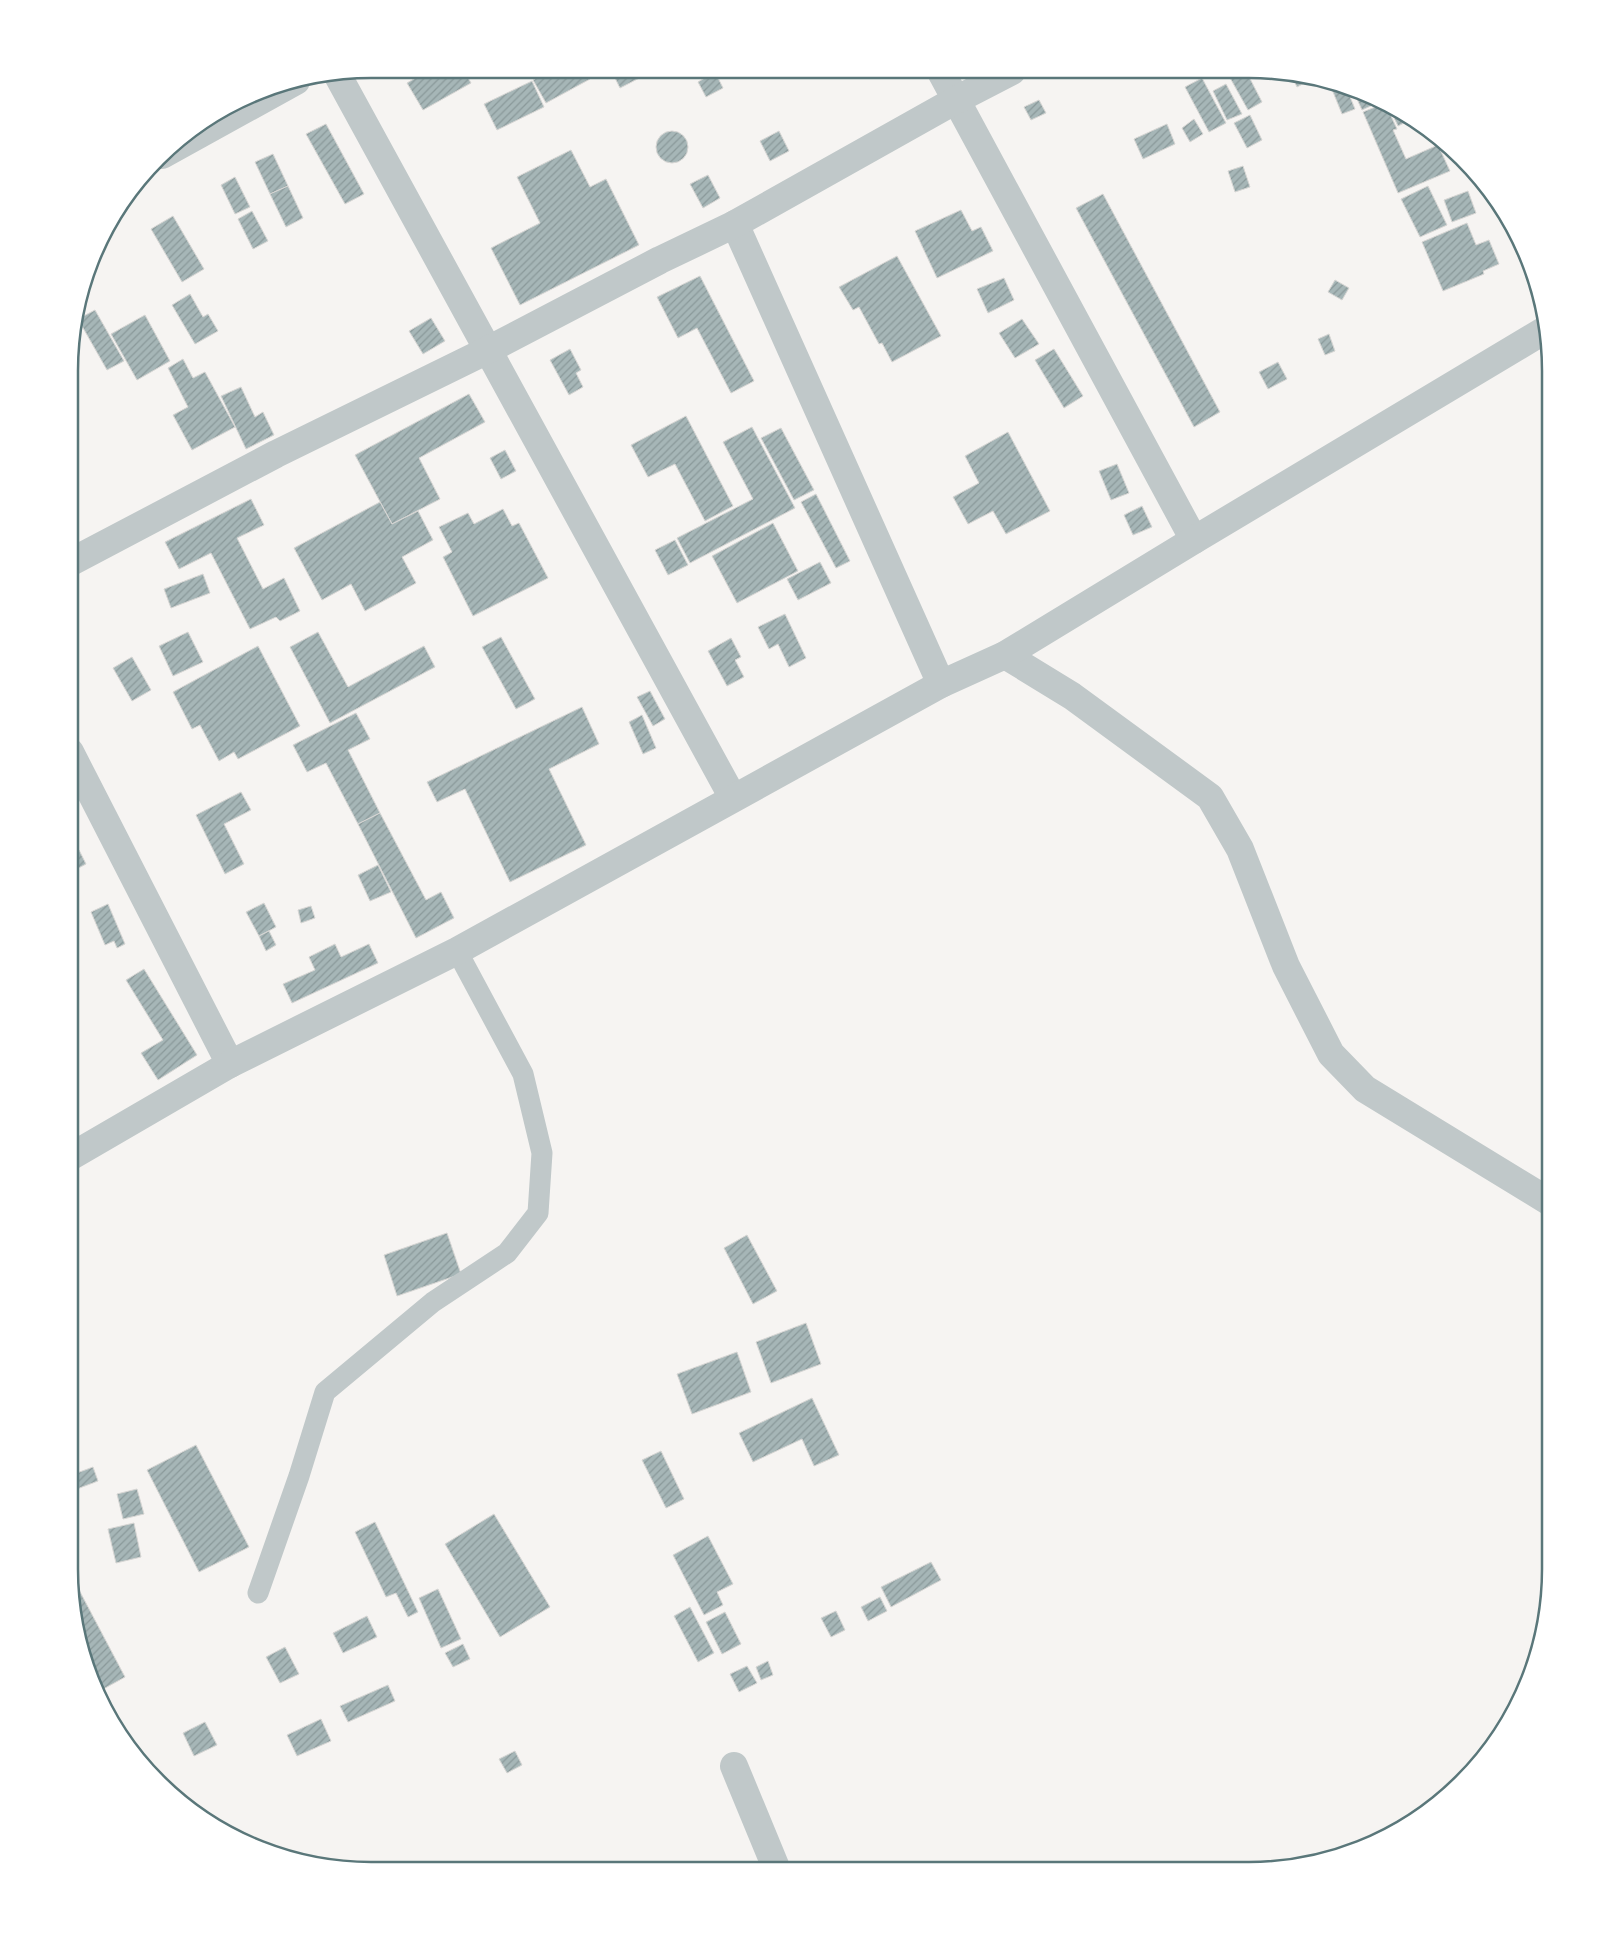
<svg xmlns="http://www.w3.org/2000/svg" width="1619" height="1939" font-family="'PT Sans Narrow',sans-serif">
<style>
.building{fill:url(#building-hatch);stroke:#d7d6d4}
.lines{fill:none;stroke-linecap:round;stroke-linejoin:round}
.lane{stroke:#c0c8c9;stroke-width:21}
.street{stroke:#c0c8c9;stroke-width:28}
.rim{fill:none;stroke:#5a777a;stroke-width:2.5}
</style>
<defs>
<pattern id="building-hatch" width="6" height="6" patternUnits="userSpaceOnUse" patternTransform="scale(1.25)"><rect width="6" height="6" fill="#a6b6b7"/><path d="M-1 1l2-2M0 6l6-6M5 7l2-2" fill="none" stroke="#8a999a"/></pattern>
</defs>
<rect width="100%" height="100%" fill="#f6f4f2"/>
<!-- building -->
<g class="building">
<path d="M431 69H463L471 83 423 110 407 83Z"/>
<path d="M553 69H585L590 79 546 103 533 80Z"/>
<path d="M592 69H612L596 78Z"/>
<path d="M611 70H649L651 72 620 88Z"/>
<path d="M1237 71H1246L1262 102 1248 110 1229 76Z"/>
<path d="M715 72 723 88 706 97 698 82Z"/>
<path d="M1290 72 1308 77 1310 80 1297 87Z"/>
<path d="M1202 78 1226 123 1209 132 1185 87Z"/>
<path d="M532 81 544 107 497 130 484 104Z"/>
<path d="M1329 82 1346 87 1355 109 1342 114Z"/>
<path d="M1226 84 1242 114 1227 120 1213 91Z"/>
<path d="M1352 88 1371 95 1375 104 1362 110Z"/>
<path d="M1039 100 1046 113 1031 120 1024 107Z"/>
<path d="M1385 103 1397 129 1393 130 1406 159 1438 145 1450 171 1398 193 1363 112Z"/>
<path d="M1388 105 1414 118 1398 126Z"/>
<path d="M1250 115 1262 140 1247 148 1234 123Z"/>
<path d="M1194 119 1203 134 1190 142 1182 128Z"/>
<path d="M326 124 364 194 345 204 306 134Z"/>
<path d="M1167 124 1175 144 1143 159 1134 139Z"/>
<path d="M1421 124 1436 137 1428 140Z"/>
<circle cx="672" cy="147" r="16"/>
<path d="M779 131 789 151 770 161 760 141Z"/>
<path d="M571 150 590 187 606 179 639 245 520 305 491 248 540 223 517 177Z"/>
<path d="M273 154 288 186 270 194 255 162Z"/>
<path d="M1243 166 1250 187 1235 192 1228 171Z"/>
<path d="M708 175 720 198 703 208 690 184Z"/>
<path d="M235 177 250 207 235 214 221 185Z"/>
<path d="M288 186 303 218 286 227 270 194Z"/>
<path d="M1428 186 1447 225 1420 237 1401 199Z"/>
<path d="M1468 191 1476 213 1452 222 1444 200Z"/>
<path d="M1103 194 1220 412 1194 427 1076 208Z"/>
<path d="M961 210 972 231 981 227 993 251 937 278 915 231Z"/>
<path d="M252 211 268 241 253 249 238 219Z"/>
<path d="M173 216 204 269 182 282 151 229Z"/>
<path d="M1467 223 1476 245 1489 240 1499 264 1483 271 1484 274 1443 291 1422 242Z"/>
<path d="M897 256 941 336 892 362 882 343 879 344 859 307 853 310 839 287Z"/>
<path d="M700 276 754 381 731 393 697 328 678 338 657 297Z"/>
<path d="M1004 278 1014 300 988 313 977 289Z"/>
<path d="M1335 280 1349 288 1342 300 1328 292Z"/>
<path d="M190 294 203 317 208 314 218 331 195 344 172 305Z"/>
<path d="M95 310 124 361 107 370 78 319Z"/>
<path d="M145 315 170 361 137 380 111 334Z"/>
<path d="M431 318 445 341 423 354 409 331Z"/>
<path d="M1022 319 1039 344 1015 358 999 333Z"/>
<path d="M1329 334 1335 351 1325 355 1318 339Z"/>
<path d="M570 349 581 370 576 373 583 387 569 395 550 360Z"/>
<path d="M1054 349 1083 396 1064 408 1035 360Z"/>
<path d="M183 359 193 378 205 372 235 427 192 450 173 415 188 407 168 368Z"/>
<path d="M1278 362 1287 379 1268 389 1259 372Z"/>
<path d="M241 387 255 417 263 412 274 435 246 449 221 396Z"/>
<path d="M469 394 485 422 419 458 440 499 392 524 355 455Z"/>
<path d="M686 416 733 506 705 521 675 464 648 477 631 445Z"/>
<path d="M752 427 795 508 690 563 677 538 753 499 723 442Z"/>
<path d="M781 428 814 490 794 500 761 438Z"/>
<path d="M1008 432 1050 511 1006 534 993 511 968 524 953 497 979 483 965 456Z"/>
<path d="M505 450 516 471 501 479 490 458Z"/>
<path d="M1117 464 1129 493 1111 500 1099 471Z"/>
<path d="M816 494 850 561 836 568 801 502Z"/>
<path d="M251 499 264 525 237 538 263 589 284 578 300 611 280 621 276 617 250 629 211 553 179 569 165 542Z"/>
<path d="M380 502 392 524 418 511 433 540 402 557 416 583 365 611 351 584 322 600 294 548Z"/>
<path d="M1142 506 1152 527 1133 535 1124 515Z"/>
<path d="M503 509 512 526 519 523 548 578 473 616 443 557 452 552 439 527 468 513 474 524Z"/>
<path d="M773 523 798 571 737 603 712 556Z"/>
<path d="M675 540 688 565 668 575 655 550Z"/>
<path d="M820 562 831 583 798 600 787 579Z"/>
<path d="M203 574 210 593 171 608 164 589Z"/>
<path d="M785 614 806 658 789 667 778 644 769 649 758 627Z"/>
<path d="M188 632 203 662 173 676 159 646Z"/>
<path d="M318 632 348 687 424 646 435 667 330 723 290 647Z"/>
<path d="M501 637 535 699 516 709 482 647Z"/>
<path d="M731 638 741 657 735 660 744 677 727 686 708 651Z"/>
<path d="M258 646 300 726 238 759 234 752 219 761 200 725 192 729 173 692Z"/>
<path d="M132 657 151 690 132 701 113 668Z"/>
<path d="M650 691 665 719 653 726 637 697Z"/>
<path d="M582 707 599 744 549 769 586 845 510 882 465 789 437 802 427 782Z"/>
<path d="M356 713 370 739 348 750 380 813 358 824 326 763 307 772 293 745Z"/>
<path d="M642 715 656 748 643 754 629 722Z"/>
<path d="M241 792 251 810 224 824 244 864 225 874 196 815Z"/>
<path d="M380 813 426 900 441 892 454 918 416 938 358 824Z"/>
<path d="M79 850 86 864 73 871 70 864V854Z"/>
<path d="M378 865 391 892 370 901 358 875Z"/>
<path d="M264 903 276 927 259 936 246 912Z"/>
<path d="M108 904 125 944 117 948 114 941 105 945 91 912Z"/>
<path d="M311 906 315 918 301 923 298 910Z"/>
<path d="M269 931 276 945 266 951 259 936Z"/>
<path d="M335 944 341 957 369 944 378 963 292 1003 283 984 315 970 309 957Z"/>
<path d="M144 969 197 1055 158 1080 141 1053 163 1040 126 980Z"/>
<path d="M447 1233 461 1274 397 1296 384 1255Z"/>
<path d="M747 1235 777 1291 753 1304 724 1248Z"/>
<path d="M806 1323 821 1364 771 1383 756 1342Z"/>
<path d="M737 1352 751 1392 692 1414 677 1374Z"/>
<path d="M812 1398 839 1455 814 1466 802 1439 753 1462 739 1433Z"/>
<path d="M196 1445 249 1547 199 1572 147 1470Z"/>
<path d="M661 1451 684 1499 666 1508 642 1460Z"/>
<path d="M93 1467 98 1481 69 1492V1476Z"/>
<path d="M137 1489 144 1514 123 1519 117 1494Z"/>
<path d="M494 1514 550 1607 500 1637 445 1544Z"/>
<path d="M375 1522 418 1612 408 1617 396 1593 386 1597 355 1532Z"/>
<path d="M134 1523 141 1557 116 1563 108 1529Z"/>
<path d="M708 1536 733 1584 717 1592 723 1605 704 1615 673 1555Z"/>
<path d="M931 1562 941 1580 891 1607 881 1587Z"/>
<path d="M69 1571 125 1677 98 1692 79 1647Z"/>
<path d="M438 1589 461 1639 441 1648 419 1598Z"/>
<path d="M880 1597 887 1611 868 1621 861 1607Z"/>
<path d="M690 1607 714 1653 698 1662 674 1616Z"/>
<path d="M836 1611 845 1630 831 1637 821 1618Z"/>
<path d="M725 1612 741 1644 722 1654 706 1622Z"/>
<path d="M367 1616 377 1637 343 1653 333 1633Z"/>
<path d="M463 1644 470 1659 453 1667 445 1653Z"/>
<path d="M285 1647 299 1674 280 1683 266 1657Z"/>
<path d="M768 1661 773 1675 761 1680 756 1667Z"/>
<path d="M747 1666 757 1683 739 1692 730 1674Z"/>
<path d="M388 1685 395 1701 348 1722 340 1706Z"/>
<path d="M321 1719 331 1741 297 1756 287 1735Z"/>
<path d="M205 1722 217 1745 194 1756 183 1733Z"/>
<path d="M515 1751 522 1765 507 1773 499 1759Z"/>
<path d="M720 1862 724 1870H705Z"/>
</g>
<g class="lines">
<!-- lane -->
<path class="lane" d="M258 1593 299 1476 325 1392 433 1302 507 1253 538 1213 542 1153 523 1074 457 951"/>
<!-- street -->
<g class="street">
<path d="M940 70 1194 540"/>
<path d="M337 74 733 798"/>
<path d="M162 155 296 81"/>
<path d="M735 224 941 684"/>
<path d="M71 562 276 454 488 350 660 260 735 224 956 100 1012 71"/>
<path d="M1005 655 1072 696 1210 797 1240 849 1286 966 1331 1054 1365 1089 1550 1202"/>
<path d="M70 752 230 1064"/>
<path d="M70 1157 230 1064 457 951 941 684 1005 655 1194 540 1545 330"/>
<path d="M734 1766 777 1870"/>
</g>
</g>
<!-- crop -->
<path d="M0 0H1619V1939H0ZM371 78H1249A293 293 0 0 1 1542 371V1569A293 293 0 0 1 1249 1862H371A293 293 0 0 1 78 1569V371A293 293 0 0 1 371 78Z" fill="#fff" fill-rule="evenodd"/>
<path class="rim" d="M371 78H1249A293 293 0 0 1 1542 371V1569A293 293 0 0 1 1249 1862H371A293 293 0 0 1 78 1569V371A293 293 0 0 1 371 78Z"/>
</svg>
